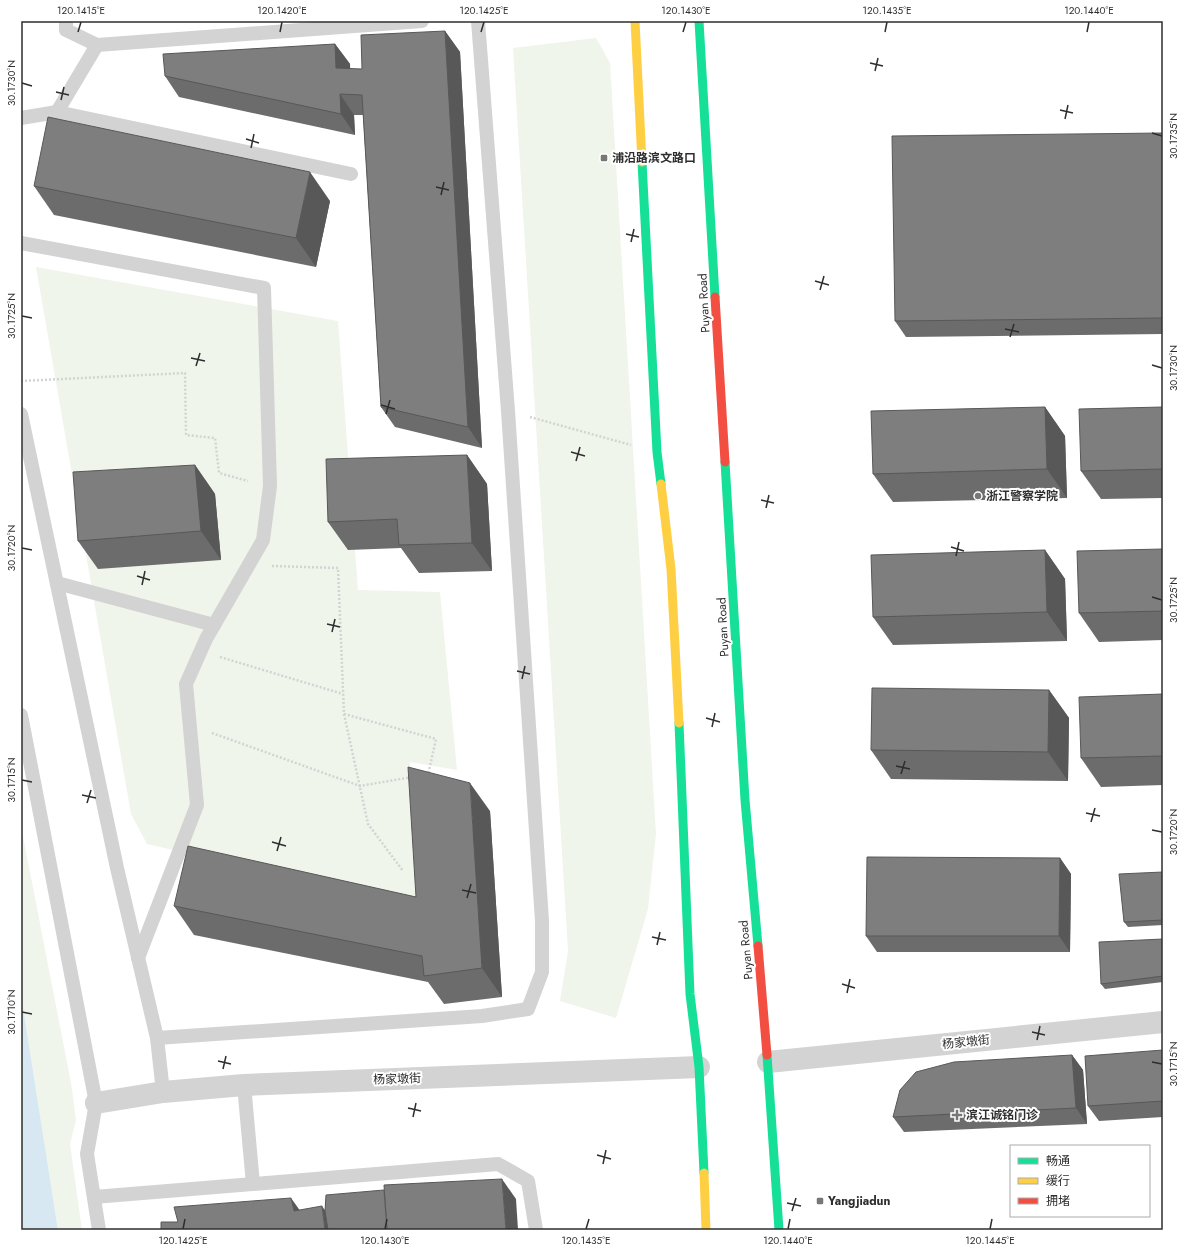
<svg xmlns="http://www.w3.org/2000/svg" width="1184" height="1251" font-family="Jost,'Noto Sans SC',sans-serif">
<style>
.green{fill:#f0f5eb}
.water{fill:#d7e8f2}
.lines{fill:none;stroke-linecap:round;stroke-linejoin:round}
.path{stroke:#d3d3d3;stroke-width:2.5;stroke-dasharray:2 2;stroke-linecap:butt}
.lane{stroke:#d3d3d3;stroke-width:14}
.street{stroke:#d3d3d3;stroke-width:22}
.fast{stroke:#16e098;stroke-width:9}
.slow{stroke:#ffcf43;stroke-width:9}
.jam{stroke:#f24e42;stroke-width:9}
.wall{fill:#6c6c6c}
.shaded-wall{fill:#585858}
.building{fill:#7e7e7e;stroke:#585858}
.ticks{fill:none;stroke:#2e2e2e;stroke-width:1.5}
.poi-dot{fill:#777;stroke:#fff;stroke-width:1.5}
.labels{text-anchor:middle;stroke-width:4;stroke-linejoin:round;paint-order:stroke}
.poi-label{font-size:12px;font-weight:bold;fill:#2e2e2e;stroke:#fff;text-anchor:start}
.street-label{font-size:12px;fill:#2e2e2e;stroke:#fff}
.neatline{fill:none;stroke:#2e2e2e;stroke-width:1.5}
.ticks-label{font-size:10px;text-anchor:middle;fill:#2e2e2e}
</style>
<rect width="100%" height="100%" fill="#fff"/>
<!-- green -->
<g class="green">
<path d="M596 38 610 63 656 834 648 909 616 1018 560 1001 568 951 513 48Z"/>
<path d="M36 267 338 321 358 590 440 592 457 770 410 762 417 906 147 844 131 814Z"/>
<path d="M21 826 71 1083 76 1120 70 1144 82 1230H58L21 994Z"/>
</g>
<!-- water -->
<path class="water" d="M21 994 58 1230H21Z"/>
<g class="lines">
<!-- path -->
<g class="path">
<path d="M21 381 185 373 186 435 215 438 219 473 248 481"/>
<path d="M530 417 631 445"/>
<path d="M272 566 338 568 344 714 368 824 403 871"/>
<path d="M220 657 343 694"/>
<path d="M344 714 436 739 428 775"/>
<path d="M212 733 360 786 412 777"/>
</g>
<!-- lane -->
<g class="lane">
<path d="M66 21V30L97 45 422 21"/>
<path d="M57 112 97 45"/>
<path d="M21 118 57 112 351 174"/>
<path d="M21 243 264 288 270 486 263 540 206 639 186 684 197 805 138 958"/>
<path d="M21 414 117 868 157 1038 163 1092"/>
<path d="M57 583 214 625"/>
<path d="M21 715 96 1103 87 1154 99 1230"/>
<path d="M157 1038 482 1016 528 1009 542 972V921L508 411 478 21"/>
<path d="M244 1085 253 1184"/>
<path d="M94 1197 498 1164 528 1181 536 1230"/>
</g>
<!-- street -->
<g class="street">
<path d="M768 1062 1163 1022"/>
<path d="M96 1103 163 1092 244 1085 699 1067"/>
</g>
<!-- fast -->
<g class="fast">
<path d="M699 21 715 297"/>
<path d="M642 162 657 452 661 484"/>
<path d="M725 462 745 800 758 946"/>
<path d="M679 723 690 994 699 1067 704 1173"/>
<path d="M767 1055 779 1230"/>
</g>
<!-- slow -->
<g class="slow">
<path d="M635 21 642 162"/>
<path d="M661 484 671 569 679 723"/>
<path d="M704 1173 706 1230"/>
</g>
<!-- jam -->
<g class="jam">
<path d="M715 297 725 462"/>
<path d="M758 946 767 1055"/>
</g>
</g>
<!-- wall -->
<g class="wall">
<path d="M445 31 460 52 482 448 395 427 381 407 363 115H354L355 135 179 97 165 76 335 44 350 64V69H362Z"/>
<path d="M1163 133V334L906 337 895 321Z"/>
<path d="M34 186 330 201 316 267 54 215Z"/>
<path d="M1045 407 1065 436 1067 498 893 502 873 474Z"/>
<path d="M1163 407V498L1101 499 1081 471Z"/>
<path d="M467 455 487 484 492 571 419 573 401 548 348 550 328 522Z"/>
<path d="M195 465 215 494 221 560 98 569 78 541Z"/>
<path d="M1163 549V640L1099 642 1079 613Z"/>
<path d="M1045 550 1065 579 1067 641 893 645 873 617Z"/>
<path d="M1049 690 1069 718 1068 781 891 779 871 750Z"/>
<path d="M1163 694V785L1101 787 1081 758Z"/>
<path d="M490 811 502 997 444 1004 428 982 194 935 174 906 416 897Z"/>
<path d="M1060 858 1071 874 1070 952H877L866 936Z"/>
<path d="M1163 872V925L1128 927 1124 922Z"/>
<path d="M1163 939V982L1105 989 1101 984Z"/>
<path d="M1163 1050V1117L1099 1121 1088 1106Z"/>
<path d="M1072 1055 1083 1070 1087 1124 904 1132 893 1117Z"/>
</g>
<!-- shaded-wall -->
<g class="shaded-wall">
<path d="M445 31 460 52 482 448 468 427Z"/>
<path d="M335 44 350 64 351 89 336 68Z"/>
<path d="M340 94 354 115 355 135 341 114Z"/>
<path d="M310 172 330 201 316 267 296 238Z"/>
<path d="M1045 407 1065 436 1067 498 1047 469Z"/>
<path d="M467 455 487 484 492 571 472 543Z"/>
<path d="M195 465 215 494 221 560 201 531Z"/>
<path d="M1045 550 1065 579 1067 641 1047 612Z"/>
<path d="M1049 690 1069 718 1068 781 1048 752Z"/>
<path d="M470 783 490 811 502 997 482 968Z"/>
<path d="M1060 858 1071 874 1070 952 1059 936Z"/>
<path d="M1072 1055 1083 1070 1087 1124 1076 1108Z"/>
<path d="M502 1179 516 1199 518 1230H506Z"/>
<path d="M291 1198 306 1219 294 1211Z"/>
<path d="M322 1206 336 1226 337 1230H325Z"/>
</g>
<!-- building -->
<g class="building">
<path d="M445 31 468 427 381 407 362 95 340 94 341 114 165 76 163 54 335 44 336 68 362 69 361 35Z"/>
<path d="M48 117 310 172 296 238 34 186Z"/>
<path d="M1163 133V318L895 321 892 136Z"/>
<path d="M1045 407 1047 469 873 474 871 411Z"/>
<path d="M1163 407V469L1081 471 1079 409Z"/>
<path d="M467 455 472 543 399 545 397 519 328 522 326 459Z"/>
<path d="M195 465 201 531 78 541 73 472Z"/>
<path d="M1163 549V611L1079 613 1077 551Z"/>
<path d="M1045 550 1047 612 873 617 871 555Z"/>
<path d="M872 688 1049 690 1048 752 871 750Z"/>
<path d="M1163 694V756L1081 758 1079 697Z"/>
<path d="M408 767 470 783 482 968 424 976 422 956 174 906 188 846 416 897Z"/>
<path d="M867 857 1060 858 1059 936H866Z"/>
<path d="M1163 872V920L1124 922 1119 874Z"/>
<path d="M1163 939V976L1101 984 1099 942Z"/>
<path d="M1163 1050V1101L1088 1106 1085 1056Z"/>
<path d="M1072 1055 1076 1108 893 1117 900 1090 916 1072 954 1062Z"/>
<path d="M502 1179 506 1230H387L384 1185Z"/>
<path d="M384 1190 387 1230H328L325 1211 326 1195Z"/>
<path d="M291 1198 294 1211 322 1206 325 1230H161V1222H178L174 1207Z"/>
</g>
<!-- ticks -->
<path class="ticks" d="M78 32 81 22M280 32 282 22M481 32 484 22M683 32 686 22M885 32 887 22M1087 32 1089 22M870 63 883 66M875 71 878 58M22 83 32 86M56 92 69 95M61 100 64 87M1060 110 1073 113M1065 119 1068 105M1152 133 1162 136M246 139 259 143M251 148 254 134M436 187 449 190M441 195 444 182M626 234 639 237M631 242 634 229M815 281 829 285M820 290 824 276M22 316 32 318M1005 329 1019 332M1010 337 1014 324M191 358 205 361M1152 365 1162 368M196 366 200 353M381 405 395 409M386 414 390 400M571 452 585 456M576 461 580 447M761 500 774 503M766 508 769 495M951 547 964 551M22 548 32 550M956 556 959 542M137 576 150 580M142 585 145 571M1152 597 1162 600M327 624 340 627M332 632 335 619M517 671 530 674M522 679 525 666M706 718 720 722M712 727 715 713M896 766 910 769M901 774 905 761M22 780 32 782M82 795 96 798M87 803 91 790M1086 813 1100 816M1091 822 1095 808M1152 830 1162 832M272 842 286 846M277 851 281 837M462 890 476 893M467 898 471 884M652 937 666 940M657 945 660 932M842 984 855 988M847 993 850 979M22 1012 32 1014M1032 1032 1045 1035M1037 1040 1040 1026M218 1061 231 1064M1152 1062 1162 1064M223 1069 226 1056M408 1108 421 1111M413 1117 416 1103M597 1155 611 1159M603 1164 606 1150M787 1203 801 1206M792 1211 796 1198M183 1229 185 1219M385 1229 387 1219M586 1229 589 1219M788 1229 790 1219M990 1229 992 1219"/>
<!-- markers -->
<g class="poi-dot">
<rect x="600" y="154" width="8" height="8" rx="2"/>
<circle cx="978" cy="496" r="4"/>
<path d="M955 1109h4v4h4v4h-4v4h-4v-4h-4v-4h4z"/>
<rect x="816" y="1197" width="8" height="8" rx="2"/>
</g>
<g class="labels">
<!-- poi labels -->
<g class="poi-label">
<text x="612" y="162">浦沿路滨文路口</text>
<text x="986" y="500">浙江警察学院</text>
<text x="966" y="1119">滨江诚铭门诊</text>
<text x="828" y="1205">Yangjiadun</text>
</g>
<!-- street labels -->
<g class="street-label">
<text transform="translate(704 303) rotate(-93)" y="4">Puyan Road</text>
<text transform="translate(723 627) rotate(-93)" y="4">Puyan Road</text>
<text transform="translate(746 950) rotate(-95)" y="4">Puyan Road</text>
<text transform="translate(966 1042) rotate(-6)" y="4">杨家墩街</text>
<text transform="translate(397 1079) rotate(-2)" y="4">杨家墩街</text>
</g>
</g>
<!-- border -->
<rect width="1184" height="1251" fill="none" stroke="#ffffff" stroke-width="44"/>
<!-- legend -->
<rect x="1010" y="1145" width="140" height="72" fill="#ffffff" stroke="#ababab"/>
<rect x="1018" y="1158" width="20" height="6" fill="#16e098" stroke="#ababab"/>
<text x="1046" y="1165" font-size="12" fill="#2e2e2e">畅通</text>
<rect x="1018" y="1178" width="20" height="6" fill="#ffcf43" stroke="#ababab"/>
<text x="1046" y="1185" font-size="12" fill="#2e2e2e">缓行</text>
<rect x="1018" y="1198" width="20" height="6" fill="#f24e42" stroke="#ababab"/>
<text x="1046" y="1205" font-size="12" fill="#2e2e2e">拥堵</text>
<rect x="22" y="22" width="1140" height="1207" class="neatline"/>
<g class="ticks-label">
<text x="81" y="14">120.1415°E</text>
<text x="282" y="14">120.1420°E</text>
<text x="484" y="14">120.1425°E</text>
<text x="686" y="14">120.1430°E</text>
<text x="887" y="14">120.1435°E</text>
<text x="1089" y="14">120.1440°E</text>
<text transform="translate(11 83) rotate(-90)" y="4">30.1730°N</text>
<text transform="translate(1173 136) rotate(-90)" y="4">30.1735°N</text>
<text transform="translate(11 316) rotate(-90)" y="4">30.1725°N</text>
<text transform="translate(1173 368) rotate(-90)" y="4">30.1730°N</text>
<text transform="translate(11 548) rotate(-90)" y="4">30.1720°N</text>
<text transform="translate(1173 600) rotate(-90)" y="4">30.1725°N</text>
<text transform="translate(11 780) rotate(-90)" y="4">30.1715°N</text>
<text transform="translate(1173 832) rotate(-90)" y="4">30.1720°N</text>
<text transform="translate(11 1012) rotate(-90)" y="4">30.1710°N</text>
<text transform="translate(1173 1064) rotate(-90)" y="4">30.1715°N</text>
<text x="183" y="1244">120.1425°E</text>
<text x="385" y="1244">120.1430°E</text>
<text x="586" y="1244">120.1435°E</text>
<text x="788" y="1244">120.1440°E</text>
<text x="990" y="1244">120.1445°E</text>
</g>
</svg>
